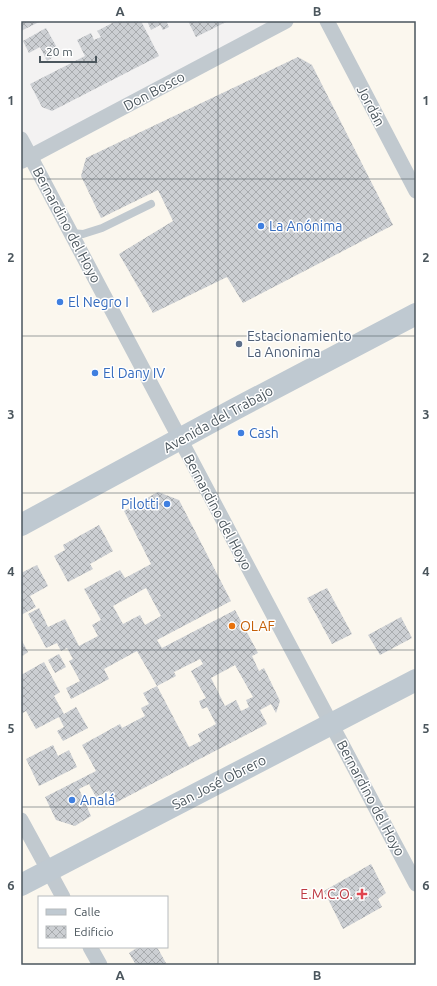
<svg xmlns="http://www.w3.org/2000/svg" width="437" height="986" font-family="Ubuntu,sans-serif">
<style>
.commercial{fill:#fbf7ee;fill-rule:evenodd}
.building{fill:url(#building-cross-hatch);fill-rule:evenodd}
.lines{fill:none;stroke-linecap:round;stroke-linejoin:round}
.lane{stroke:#c1c9cf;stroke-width:8}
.street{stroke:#c1c9cf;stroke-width:15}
.secondary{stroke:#bfc9d1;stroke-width:22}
.grid{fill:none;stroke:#4b565d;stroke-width:1;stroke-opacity:0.55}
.shop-dot{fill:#3f7fe0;stroke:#fff;stroke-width:1.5}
.service-dot{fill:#5c6f8a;stroke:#fff;stroke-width:1.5}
.food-dot{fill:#e8710a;stroke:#fff;stroke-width:1.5}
.health-dot{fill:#e0444e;stroke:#fff;stroke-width:1.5}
.labels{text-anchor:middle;stroke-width:3;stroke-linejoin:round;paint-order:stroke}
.street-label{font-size:14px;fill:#4b565d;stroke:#fff}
.shop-label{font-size:14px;fill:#366cbe;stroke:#fff;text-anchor:start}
.service-label{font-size:14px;fill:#4e5e75;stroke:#fff;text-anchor:start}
.food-label{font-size:14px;fill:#c56008;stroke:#fff;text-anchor:start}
.health-label{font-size:14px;fill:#be3a42;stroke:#fff;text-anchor:end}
.neatline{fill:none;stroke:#4b565d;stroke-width:1.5}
.grid-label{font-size:13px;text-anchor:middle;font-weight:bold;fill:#4b565d}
</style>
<defs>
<pattern id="building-cross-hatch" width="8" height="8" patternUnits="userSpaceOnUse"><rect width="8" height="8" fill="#cccfd3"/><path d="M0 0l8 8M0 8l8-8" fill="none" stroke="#a8abae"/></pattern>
</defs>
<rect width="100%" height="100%" fill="#f3f2f2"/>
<!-- commercial -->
<path class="commercial" d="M286 21H416V965H21V162ZM39 897H167V947H39Z"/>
<!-- building -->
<g class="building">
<path d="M21 21H41L21 31Z"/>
<path d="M116 21H141L159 56 52 111 42 107 30 84 85 56 77 40 91 33 94 40 101 37 97 31Z"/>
<path d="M147 21H166L169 27 163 30 160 25 151 30Z"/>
<path d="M188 21H228L196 37Z"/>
<path d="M46 28 60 53 47 61 40 47 29 53 23 41Z"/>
<path d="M298 57 312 65 393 225 243 303 227 277 153 313 119 254 173 221 158 190 101 218 81 176 86 158Z"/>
<path d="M158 492 179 500 231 601 157 640 162 648 235 610 258 653 252 656 259 671 264 668 280 701 276 713 271 704 260 710 267 724 115 803 109 791 96 797 89 784 79 789 91 816 75 826 56 820 45 797 96 771 82 745 120 724 122 728 145 716 141 708 149 704 143 693 157 686 189 747 201 741 198 734 216 724 207 707 202 709 199 701 206 698 191 671 203 664 200 659 174 672 176 676 157 686 137 651 104 669 109 679 71 699 66 688 80 681 69 661 73 659 67 648 61 651 57 643 46 648 28 614 39 608 48 627 65 619 79 646 98 636 92 625 101 620 84 589 120 570 125 578 151 564 124 511ZM146 588 161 616 145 625 140 615 123 624 113 606ZM235 665 253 697 246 700 249 707 241 711 236 700 225 706 211 678Z"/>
<path d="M99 525 113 551 90 564 93 569 68 582 54 556 65 550 63 545Z"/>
<path d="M37 565 48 586 30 596 36 607 21 615V573Z"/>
<path d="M327 588 352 634 332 644 307 598Z"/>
<path d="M401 617 412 638 380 655 368 635Z"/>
<path d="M21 639 28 652 21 657Z"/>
<path d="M59 654 66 667 55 673 48 660Z"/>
<path d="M44 662 60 692 54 696 64 714 76 707 88 728 63 741 57 731 64 727 59 717 36 729 26 711 21 714V675Z"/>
<path d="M53 745 58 756 69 750 77 767 39 786 26 759Z"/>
<path d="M371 864 386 893 378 899 382 907 343 929 324 891Z"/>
<path d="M138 947H157L167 965H136L129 953Z"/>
</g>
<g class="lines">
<!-- lane -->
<path class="lane" d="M71 233 83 234 102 228 151 204"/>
<!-- street -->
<g class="street">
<path d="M327 21 416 191"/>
<path d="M21 139 416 884"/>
<path d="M22 161 286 21"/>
<path d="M21 820 63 897"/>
<path d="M90 947 100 965"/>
</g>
<!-- secondary -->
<g class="secondary">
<path d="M21 525 237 408 416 314"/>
<path d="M21 885 416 680"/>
</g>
</g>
<!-- grid -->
<path class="grid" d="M218 21V965M21 179H416M21 336H416M21 493H416M21 650H416M21 807H416"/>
<!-- markers -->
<g class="shop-dot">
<circle cx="261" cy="226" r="4"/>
<circle cx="60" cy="302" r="4"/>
<circle cx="95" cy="373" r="4"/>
<circle cx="241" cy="433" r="4"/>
<circle cx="167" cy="504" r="4"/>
<circle cx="72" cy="800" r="4"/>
</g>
<circle class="service-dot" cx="239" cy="344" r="4"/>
<circle class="food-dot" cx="232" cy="626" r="4"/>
<path class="health-dot" d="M360 888h4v4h4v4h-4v4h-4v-4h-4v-4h4z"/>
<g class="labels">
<!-- street labels -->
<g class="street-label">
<text transform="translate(154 91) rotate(-28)" y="5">Don Bosco</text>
<text transform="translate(371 106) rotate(62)" y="5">Jordán</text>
<text transform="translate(67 225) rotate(62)" y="5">Bernardino del Hoyo</text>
<text transform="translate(218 419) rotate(-29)" y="5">Avenida del Trabajo</text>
<text transform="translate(218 512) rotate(62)" y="5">Bernardino del Hoyo</text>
<text transform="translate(219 782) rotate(-27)" y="5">San José Obrero</text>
<text transform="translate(371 798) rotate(62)" y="5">Bernardino del Hoyo</text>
</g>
<!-- shop labels -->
<g class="shop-label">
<text x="269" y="231">La Anónima</text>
<text x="68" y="307">El Negro I</text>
<text x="103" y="378">El Dany IV</text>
<text x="249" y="438">Cash</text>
<text x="159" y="509" text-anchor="end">Pilotti</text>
<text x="80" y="805">Analá</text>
</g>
<!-- service labels -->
<g class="service-label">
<text x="247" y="341">Estacionamiento<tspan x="247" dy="16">La Anonima</tspan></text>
</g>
<!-- food labels -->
<g class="food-label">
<text x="240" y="631">OLAF</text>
</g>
<!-- health labels -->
<g class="health-label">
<text x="353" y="899">E.M.C.O.</text>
</g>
</g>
<!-- border -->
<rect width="437" height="986" fill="none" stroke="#ffffff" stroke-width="44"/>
<!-- legend -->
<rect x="38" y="896" width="130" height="52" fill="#ffffff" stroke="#b7bbbe"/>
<rect x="46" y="909" width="20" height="6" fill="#bfc9d1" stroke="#b7bbbe"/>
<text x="74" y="916" font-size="12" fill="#4b565d">Calle</text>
<rect x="46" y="926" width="20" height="12" fill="url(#building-cross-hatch)" stroke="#b7bbbe"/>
<text x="74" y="936" font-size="12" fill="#4b565d">Edificio</text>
<!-- scale -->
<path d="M40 56v6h56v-6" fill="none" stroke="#4b565d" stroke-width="2"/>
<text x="46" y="56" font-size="12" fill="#4b565d" stroke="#ffffff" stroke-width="3" paint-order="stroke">20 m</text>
<rect x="22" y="22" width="393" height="942" class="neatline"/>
<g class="grid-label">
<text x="120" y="16">A</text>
<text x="317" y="16">B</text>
<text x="11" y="105">1</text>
<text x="426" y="105">1</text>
<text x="11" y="262">2</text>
<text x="426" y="262">2</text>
<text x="11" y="419">3</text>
<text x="426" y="419">3</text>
<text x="11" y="576">4</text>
<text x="426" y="576">4</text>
<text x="11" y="733">5</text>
<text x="426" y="733">5</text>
<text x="11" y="890">6</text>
<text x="426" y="890">6</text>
<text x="120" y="980">A</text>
<text x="317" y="980">B</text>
</g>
</svg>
